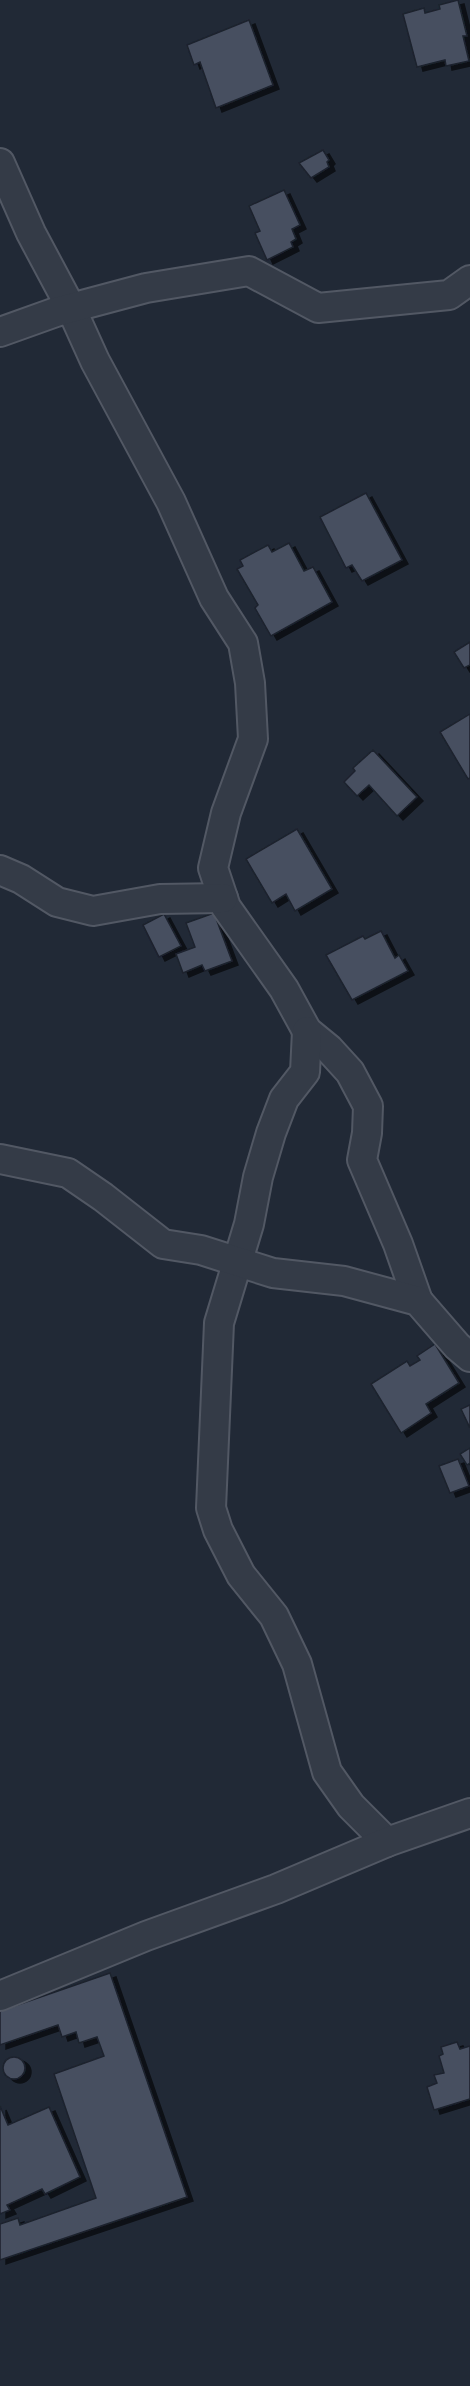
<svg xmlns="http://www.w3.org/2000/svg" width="470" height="2386" font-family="Rubik,sans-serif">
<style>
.building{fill:#474f60;stroke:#1c222d;stroke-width:1.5;filter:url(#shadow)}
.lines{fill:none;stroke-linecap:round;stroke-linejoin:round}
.minor-casing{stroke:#525864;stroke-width:32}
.minor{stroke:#343b47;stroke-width:28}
</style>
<defs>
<filter id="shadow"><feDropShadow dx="6" dy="4" stdDeviation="0" flood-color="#0009"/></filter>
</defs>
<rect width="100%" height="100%" fill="#212936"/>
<!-- building -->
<g class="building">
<path d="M458 0 467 36H463L469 61 446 66 445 60 417 67 403 14 424 8 425 13 440 9 439 5Z"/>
<path d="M249 20 273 85 216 108 200 62 194 65 187 45Z"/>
<path d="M323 150 329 160 327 162 329 167 311 178 299 163Z"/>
<path d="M284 190 300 225 292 229 296 239 291 242 293 247 267 260 255 233 260 231 249 206Z"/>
<path d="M366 493 402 560 362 581 352 565 346 568 320 517Z"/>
<path d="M289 543 304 571 313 567 332 602 271 636 255 608 258 605 237 569 243 566 240 560 268 545 272 552Z"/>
<path d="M470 642V665L464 668 454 652Z"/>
<path d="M470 714V778L468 779 440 732Z"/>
<path d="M373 750 417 797 397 816 369 785 357 796 344 782 355 771 353 768Z"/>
<path d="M297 829 332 889 295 911 286 894 272 903 246 859Z"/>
<path d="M214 913 232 961 205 971 202 965 183 973 176 954 195 947 186 923Z"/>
<path d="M164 914 181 946 159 957 143 925Z"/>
<path d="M381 931 395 958 399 955 408 971 352 1000 326 955 363 936 365 939Z"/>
<path d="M435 1344 459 1383 426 1404 431 1413 401 1433 371 1384 407 1361 410 1366 420 1360 417 1356Z"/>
<path d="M470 1405V1428L461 1409Z"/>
<path d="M470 1448V1463L467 1465 460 1454Z"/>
<path d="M458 1459 469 1486 450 1493 439 1466Z"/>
<path d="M110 1973 187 2197 0 2260V2224L18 2218 20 2225 96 2198 54 2074 104 2056 97 2037 79 2043 76 2032 62 2037 58 2025 0 2045V2011Z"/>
<path d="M457 2042 460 2049 470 2046V2099L434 2110 427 2087 437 2083 434 2075 444 2073 439 2056 443 2054 441 2047Z"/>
<circle cx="14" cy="2068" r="11"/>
<path d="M0 2106 8 2125 49 2107 80 2177 45 2194 42 2189 7 2205 10 2210 0 2214Z"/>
</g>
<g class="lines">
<!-- minor casing -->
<g class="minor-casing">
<g id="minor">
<path d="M0 163 31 233 71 308 95 361 171 502 214 598 243 643 250 683 253 739 226 813 213 868 226 907 284 989 307 1031 329 1049 350 1072 368 1106 367 1133 362 1160 398 1244 418 1301"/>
<path d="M0 332 56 312 146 288 249 271 318 308 449 295 470 280"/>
<path d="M0 870 21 879 57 902 93 911 160 899 223 898"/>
<path d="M307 1031 305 1072 284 1099 271 1133 258 1177 249 1224 219 1323 211 1508 218 1530 241 1575 274 1616 297 1664 327 1772 351 1806 387 1842"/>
<path d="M0 1159 68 1173 103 1197 163 1244 201 1250 273 1273 344 1281 418 1301 457 1346 470 1357"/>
<path d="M0 1996 146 1936 276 1889 387 1842 470 1813"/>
</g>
</g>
<!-- minor -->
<use href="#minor" class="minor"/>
</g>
</svg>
